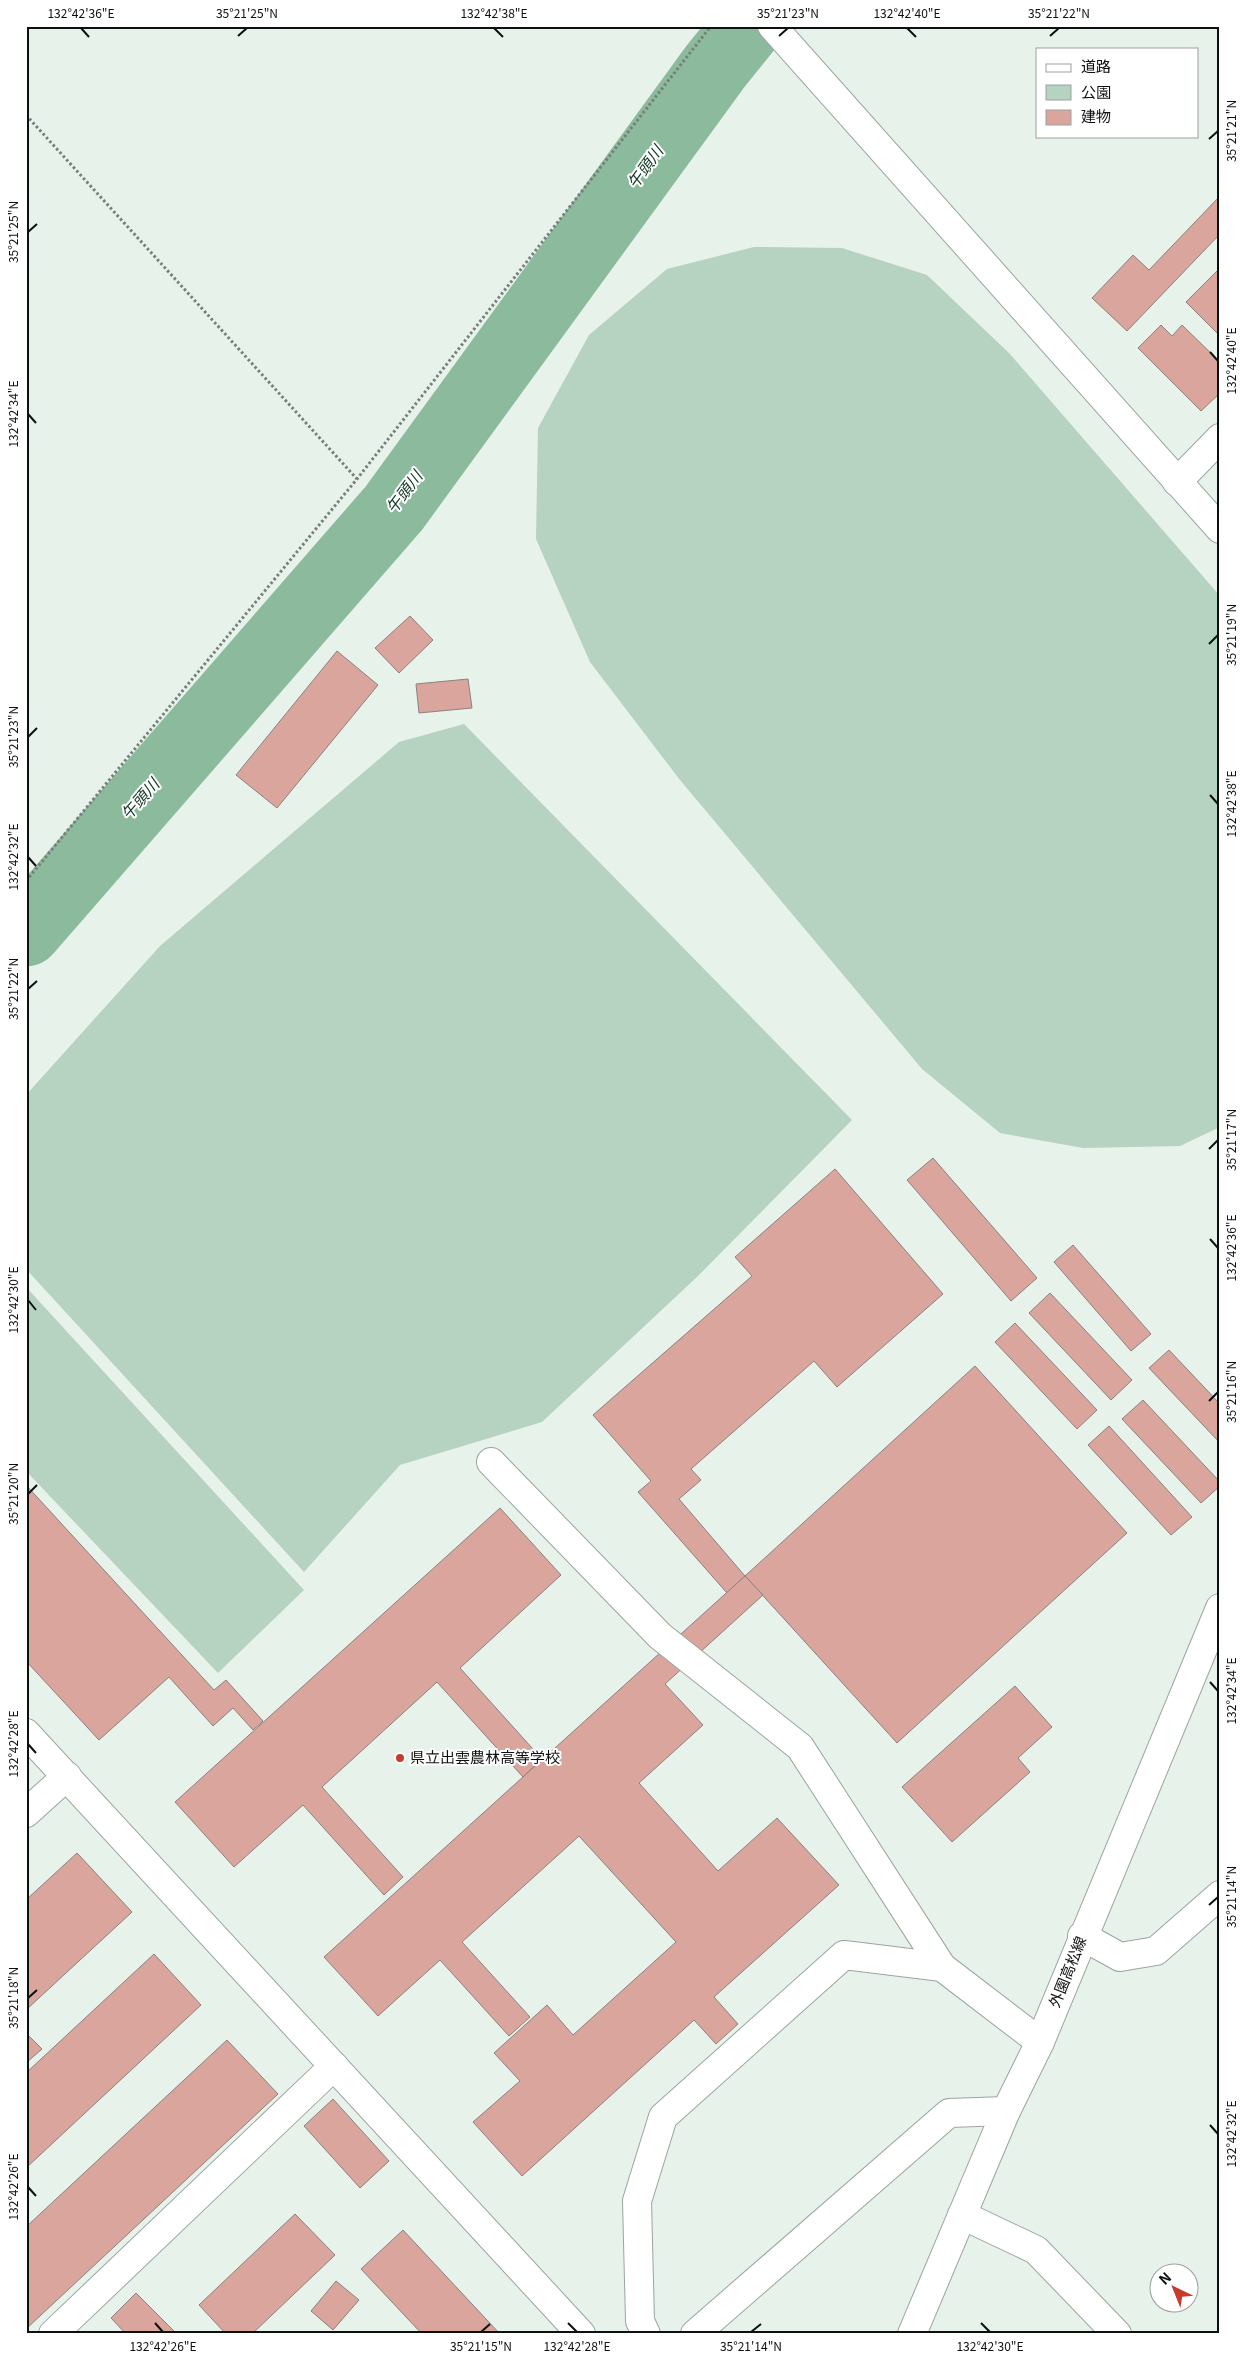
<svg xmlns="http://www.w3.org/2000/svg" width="1246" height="2360" font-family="Georgia,'Noto Sans JP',serif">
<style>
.green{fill:#b6d2c0}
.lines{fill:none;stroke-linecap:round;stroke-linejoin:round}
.river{stroke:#8bba9d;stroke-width:71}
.building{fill:#d9a59c;stroke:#8c817e}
.minor-casing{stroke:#9ba59f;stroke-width:30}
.major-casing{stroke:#9ba59f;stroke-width:30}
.path{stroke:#777f7a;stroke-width:3;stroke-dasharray:2.5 2.5;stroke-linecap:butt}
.minor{stroke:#fff;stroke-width:28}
.major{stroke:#fff;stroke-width:28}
.ticks{fill:none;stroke:#0d110e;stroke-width:2}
.poi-dot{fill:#c83b2c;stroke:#fff;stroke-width:2}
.labels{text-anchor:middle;stroke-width:4;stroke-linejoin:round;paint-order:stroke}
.poi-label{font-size:15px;fill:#0d110e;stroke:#fff;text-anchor:start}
.street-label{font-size:15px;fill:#0d110e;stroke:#fff}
.water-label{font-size:16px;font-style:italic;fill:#0e3421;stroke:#fff}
.neatline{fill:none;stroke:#0d110e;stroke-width:2}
.ticks-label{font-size:12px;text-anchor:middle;fill:#0d110e}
</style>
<rect width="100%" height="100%" fill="#e7f2eb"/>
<!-- green -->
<g class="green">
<path d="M754 247 842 248 927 275 1009 353 1220 596V1127L1180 1146 1083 1148 1000 1133 922 1069 680 780 590 662 536 539 538 428 589 335 667 269Z"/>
<path d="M464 724 852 1120 698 1276 542 1422 400 1465 304 1572 26 1269V1095L160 946 399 742Z"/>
<path d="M26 1287 304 1590 218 1673 26 1471Z"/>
</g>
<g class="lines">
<!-- river -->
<path class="river" d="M26 931 394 508 715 67 748 26"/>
</g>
<!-- building -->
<g class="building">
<path d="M1220 196V234L1127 331 1092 298 1133 255 1149 270Z"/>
<path d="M1220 268V336L1186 302Z"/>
<path d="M1161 325 1172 336 1182 325 1220 362V393L1201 411 1138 348Z"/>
<path d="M410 616 433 640 399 673 375 648Z"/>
<path d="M337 651 378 685 277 808 236 775Z"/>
<path d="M468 679 472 708 419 713 416 684Z"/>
<path d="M933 1158 1037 1278 1011 1301 907 1180Z"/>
<path d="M835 1169 943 1294 837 1387 814 1361 691 1469 701 1480 679 1499 745 1576 727 1593 638 1492 651 1481 593 1415 752 1276 735 1257Z"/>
<path d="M1073 1245 1151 1334 1131 1351 1054 1262Z"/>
<path d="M1050 1293 1132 1380 1111 1400 1029 1313Z"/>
<path d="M1015 1323 1097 1410 1077 1429 995 1342Z"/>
<path d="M1169 1350 1220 1404V1443L1149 1368Z"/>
<path d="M975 1366 1127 1533 897 1743 745 1576Z"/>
<path d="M1143 1400 1220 1482V1486L1201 1503 1122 1419Z"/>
<path d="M1109 1426 1192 1517 1171 1535 1088 1445Z"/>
<path d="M26 1485 214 1690 226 1680 263 1721 253 1730 233 1708 213 1726 169 1677 99 1740 26 1661Z"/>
<path d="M500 1508 561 1575 460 1668 542 1759 523 1777 437 1682 322 1787 403 1877 384 1895 303 1805 234 1867 175 1802Z"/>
<path d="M745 1576 763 1595 665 1684 703 1725 639 1783 718 1871 777 1818 839 1885 714 1997 738 2024 716 2044 694 2020 522 2176 473 2122 520 2081 494 2053 547 2005 573 2035 676 1942 579 1836 462 1942 530 2017 509 2036 440 1960 378 2016 324 1957Z"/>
<path d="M1015 1686 1052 1727 1018 1758 1030 1772 952 1842 902 1787Z"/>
<path d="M77 1853 132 1912 26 2010V1900Z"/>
<path d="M154 1954 201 2005 26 2168V2073Z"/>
<path d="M26 2033 42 2049 26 2063Z"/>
<path d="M227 2040 278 2094 26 2329V2227Z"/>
<path d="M333 2099 389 2161 360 2188 304 2126Z"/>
<path d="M295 2214 335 2255 252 2334H226L199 2305Z"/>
<path d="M403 2230 500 2334H422L361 2269Z"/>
<path d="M336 2281 359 2300 333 2330 311 2311Z"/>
<path d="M136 2293 177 2334H126L111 2318Z"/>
</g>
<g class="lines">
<!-- minor casing -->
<g class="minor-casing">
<g id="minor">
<path d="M772 26 1220 529"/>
<path d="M1177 482 1220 438"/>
<path d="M491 1462 660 1636 800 1747 942 1967"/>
<path d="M26 1733 581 2334"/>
<path d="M26 1813 67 1776"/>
<path d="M1082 1936 1120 1957 1156 1951 1220 1895"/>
<path d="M962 2215 1036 2250 1117 2334"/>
<path d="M53 2334 334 2066"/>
<path d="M646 2334 640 2321 637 2201 663 2117 844 1955 942 1967 1040 2042"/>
<path d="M695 2334 949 2113 1006 2111"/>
</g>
</g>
<!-- major casing -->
<g class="major-casing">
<path id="major" d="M912 2334 1006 2111 1040 2042 1220 1608"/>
</g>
<!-- path -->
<g class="path">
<path d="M26 115 357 479"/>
<path d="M26 881 357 479 711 26"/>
</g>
<!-- minor -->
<use href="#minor" class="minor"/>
<!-- major -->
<use href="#major" class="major"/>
</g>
<!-- ticks -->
<path class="ticks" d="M81 28 89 37M494 28 503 37M907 28 916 37M238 36 247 28M779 36 788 28M1050 36 1059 28M1209 139 1218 131M28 232 37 224M1210 352 1218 361M28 414 36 423M1209 644 1218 635M28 737 37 728M1210 795 1218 804M28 857 36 866M28 989 37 981M1209 1149 1218 1140M1210 1239 1218 1248M28 1300 36 1310M1209 1401 1218 1392M28 1494 37 1485M1210 1682 1218 1691M28 1744 36 1753M1209 1905 1218 1897M28 1998 37 1990M1210 2125 1218 2134M28 2187 36 2196M155 2323 163 2332M568 2323 577 2332M981 2323 990 2332M481 2332 490 2324M751 2332 761 2324"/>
<!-- markers -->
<circle class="poi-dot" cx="400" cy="1758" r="5"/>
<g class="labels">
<!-- poi labels -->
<g class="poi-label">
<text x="410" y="1763">県立出雲農林高等学校</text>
</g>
<!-- street labels -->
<g class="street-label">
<text transform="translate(1068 1972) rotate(-68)" y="5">外園高松線</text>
</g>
<!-- water labels -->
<g class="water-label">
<text transform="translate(645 167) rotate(-54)" y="6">午頭川</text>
<text transform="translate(404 492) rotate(-53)" y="6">午頭川</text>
<text transform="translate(140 799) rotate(-49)" y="6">午頭川</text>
</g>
</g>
<!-- border -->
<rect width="1246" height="2360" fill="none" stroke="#ffffff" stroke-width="55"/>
<!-- legend -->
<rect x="1036" y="48" width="162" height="90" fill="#ffffff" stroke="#9ea09f"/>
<rect x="1046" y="64" width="25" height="8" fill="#ffffff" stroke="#9ea09f"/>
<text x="1081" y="72" font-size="15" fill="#0d110e">道路</text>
<rect x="1046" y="85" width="25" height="15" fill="#b6d2c0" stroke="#9ea09f"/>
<text x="1081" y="98" font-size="15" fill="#0d110e">公園</text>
<rect x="1046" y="110" width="25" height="15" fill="#d9a59c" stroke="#9ea09f"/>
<text x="1081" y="122" font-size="15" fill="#0d110e">建物</text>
<!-- north arrow -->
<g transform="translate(1174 2288) rotate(317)"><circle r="24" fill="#ffffff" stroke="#9ea09f"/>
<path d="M0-4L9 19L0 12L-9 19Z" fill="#c83b2c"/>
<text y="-8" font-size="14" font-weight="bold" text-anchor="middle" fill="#0d110e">N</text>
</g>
<rect x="28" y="28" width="1190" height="2304" class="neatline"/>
<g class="ticks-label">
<text x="81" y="18">132°42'36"E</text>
<text x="247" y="18">35°21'25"N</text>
<text x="494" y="18">132°42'38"E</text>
<text x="788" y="18">35°21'23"N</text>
<text x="907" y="18">132°42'40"E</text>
<text x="1059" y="18">35°21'22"N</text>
<text transform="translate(1232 131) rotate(-90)" y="4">35°21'21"N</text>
<text transform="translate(14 232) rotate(-90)" y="4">35°21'25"N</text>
<text transform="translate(1232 361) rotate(-90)" y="4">132°42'40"E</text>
<text transform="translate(14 414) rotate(-90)" y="4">132°42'34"E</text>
<text transform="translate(1232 635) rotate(-90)" y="4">35°21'19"N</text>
<text transform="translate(14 737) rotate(-90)" y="4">35°21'23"N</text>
<text transform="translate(1232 804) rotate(-90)" y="4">132°42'38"E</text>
<text transform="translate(14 857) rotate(-90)" y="4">132°42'32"E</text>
<text transform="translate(14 989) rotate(-90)" y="4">35°21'22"N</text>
<text transform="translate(1232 1140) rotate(-90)" y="4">35°21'17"N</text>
<text transform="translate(1232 1248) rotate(-90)" y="4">132°42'36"E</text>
<text transform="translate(14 1300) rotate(-90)" y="4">132°42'30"E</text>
<text transform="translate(1232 1392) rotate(-90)" y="4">35°21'16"N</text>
<text transform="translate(14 1494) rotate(-90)" y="4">35°21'20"N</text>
<text transform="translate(1232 1691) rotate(-90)" y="4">132°42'34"E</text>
<text transform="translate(14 1744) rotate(-90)" y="4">132°42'28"E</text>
<text transform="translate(1232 1897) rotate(-90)" y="4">35°21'14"N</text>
<text transform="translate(14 1998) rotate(-90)" y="4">35°21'18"N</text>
<text transform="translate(1232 2134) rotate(-90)" y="4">132°42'32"E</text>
<text transform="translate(14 2187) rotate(-90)" y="4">132°42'26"E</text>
<text x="163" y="2351">132°42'26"E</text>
<text x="481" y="2351">35°21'15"N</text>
<text x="577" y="2351">132°42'28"E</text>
<text x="751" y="2351">35°21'14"N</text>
<text x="990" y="2351">132°42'30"E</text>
</g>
</svg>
